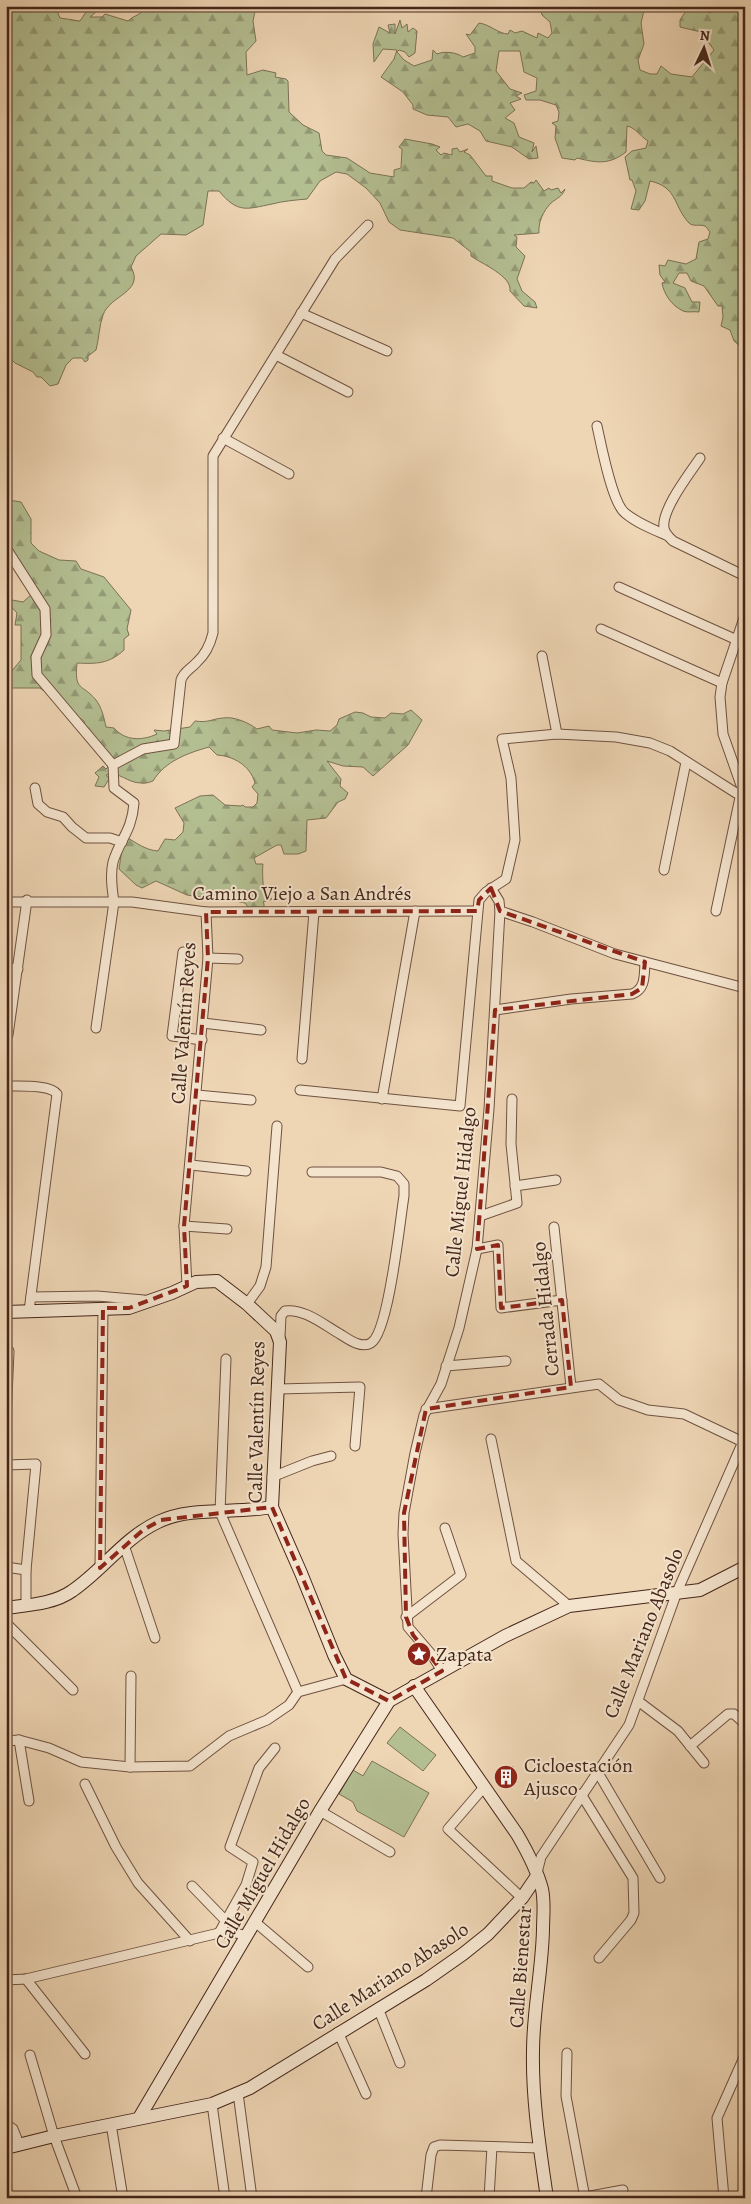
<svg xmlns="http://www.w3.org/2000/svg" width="751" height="2204" font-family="Alegreya,serif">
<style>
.forest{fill:url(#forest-firs);stroke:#7c7256}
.park{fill:#b3be91;stroke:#7c7256}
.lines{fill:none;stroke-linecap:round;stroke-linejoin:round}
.street-casing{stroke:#6f5240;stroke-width:11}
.secondary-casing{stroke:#45261a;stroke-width:14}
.street{stroke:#f4e4ce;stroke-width:9}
.secondary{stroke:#f4e4ce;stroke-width:12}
.marked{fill:none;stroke:#8f2418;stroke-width:4;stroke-dasharray:10 6;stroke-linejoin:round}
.labels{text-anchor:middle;stroke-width:4;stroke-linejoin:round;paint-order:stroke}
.street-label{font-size:20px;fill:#45261a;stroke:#f4e4ce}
.poi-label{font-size:20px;fill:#45261a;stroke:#f4e4ce;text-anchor:start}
</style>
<defs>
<pattern id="forest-firs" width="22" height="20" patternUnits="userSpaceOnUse" patternTransform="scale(1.25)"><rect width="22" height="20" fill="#b3be91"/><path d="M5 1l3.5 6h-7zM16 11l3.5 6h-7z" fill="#939a76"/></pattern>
</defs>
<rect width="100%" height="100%" fill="#eed5b4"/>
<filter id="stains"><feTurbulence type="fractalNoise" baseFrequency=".004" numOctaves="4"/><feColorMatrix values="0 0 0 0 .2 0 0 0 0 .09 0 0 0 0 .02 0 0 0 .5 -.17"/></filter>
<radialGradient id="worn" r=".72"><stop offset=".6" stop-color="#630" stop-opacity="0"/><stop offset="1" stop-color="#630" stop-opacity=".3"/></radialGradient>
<!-- forest -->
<g class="forest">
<path d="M6 6H55L60 18 80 21 88 9 96 12 90 17H102L105 14 128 21C134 15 144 14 147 6H256L253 21 256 41 246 52 247 75 263 70 276 73 275 77 286 79 288 81 289 112 303 125 319 133 322 151 326 155 347 158 370 173 394 177V170L401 168 402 149 399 147 405 139 432 144 440 147 436 150 441 155 444 153 452 155V149L457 148 460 152 468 149 464 152 470 155 486 176H492V181L512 188H524L531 182 534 183 536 180 544 191 549 188 551 190 558 188 561 193 565 189C562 197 557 198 551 203 543 211 538 223 539 233L514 235 517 237 516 247 525 256 517 279 522 291 535 302 537 308 524 306 510 291C512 276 482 264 471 256V252L453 238 400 230 389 222 380 203 366 188 347 174 336 172 320 181 307 199C296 200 283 201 272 204 247 209 238 214 219 191H208L203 225 186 235 161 234 136 256 131 267C145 292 110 295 103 315 99 326 99 339 96 350L88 356V360L85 362 82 358H73L66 365 58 384 50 386 41 377H37L33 372 15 363 6 354Z"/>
<path d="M539 6H645L641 23 644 44 638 60 640 70 650 74H657L661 66 671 74 692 77 714 50 701 32 680 27V20L686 11C691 12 702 11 707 11L709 13 722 8 724 10 725 6H745V350L734 341 730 330 721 326 723 317 722 306H718L704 286 691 281 687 273H679L673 283 685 288 692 302H700L699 312C694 311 688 313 683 311 671 305 664 294 662 283L665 282 660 275 659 265 665 266 668 260 686 264 696 259 699 242 708 239 710 232C708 230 707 227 705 226 700 224 693 227 689 223 673 206 678 187 650 181L645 201 639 210 631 209 636 191 632 180H630L625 157 632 151 646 148 648 141C640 136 636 128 627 126L626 152C609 165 597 163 577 158L575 160 562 158 555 138 556 126 552 123 558 121 559 112 556 105 540 100H526L524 95 536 91 537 78 524 72 520 51H499L496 71 510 89 522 93 516 96 521 99 510 103 515 110 505 118 514 123 519 137 534 143 532 152 536 146 538 158 529 159 512 147 486 141 480 131 468 124 456 127 448 117 427 115 413 109V105L403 92 381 77 394 59 397 50 383 49 374 62 373 44 379 27 390 33 388 25 395 24V34L400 20 402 28 407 24 408 32 413 28 417 31 415 53 409 57 405 52 399 50 397 52 404 60 414 66 432 60 433 50 437 54C444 51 456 52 463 57L475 53V47L466 34 470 35 479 23C489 24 499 34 508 34L510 30 515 33 522 31 537 38 538 33 548 38 552 33 550 22 542 15Z"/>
<path d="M9 500 21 502 31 519V543L39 551 59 560 76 561 81 569 104 577 131 610 127 629 129 635 124 639V650C109 664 96 664 77 663 74 692 82 683 96 700 102 708 104 718 106 727L114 728C125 741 142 741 157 734L154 730 164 731 190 727 195 721C209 723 211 719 223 718 234 716 249 723 257 729L269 726 272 730 297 733 316 730 330 731 337 725 339 719 355 712 363 713 371 717 385 718 391 713 403 714 411 710 422 720 408 745 373 776 363 767 343 766 327 761 341 779 340 786 348 793 345 799 338 802 326 818 307 820 306 851 298 854H284L281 845H277L254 858 256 864H263C262 870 263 891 265 896L273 899 263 902 264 904V913L248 907 245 903 217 897 215 899 187 895 156 881 142 888 136 885 119 869 123 842 126 837C137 843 145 850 158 851L165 839 175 840 183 832 184 823 175 808 200 796 213 795 225 805 241 806 243 805 245 807H253L257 803 258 794 252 787 255 783C250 765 233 756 217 755L209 747C188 753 165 761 153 781 150 782 145 784 141 783 127 783 120 771 106 775L109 779 104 787 95 786 99 777 95 773 103 766 106 769 110 765 86 730 84 721 40 688H12L6 695V678L21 660V625H15L17 613 8 603 12 600 23 602 32 594 15 567 6 565 8 559 6 556V502Z"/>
</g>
<!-- park -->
<g class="park">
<path d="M400 1727 436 1755 423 1771 387 1743Z"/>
<path d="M372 1761 429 1793 404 1837 357 1811 353 1802 339 1794 353 1770 363 1776Z"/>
</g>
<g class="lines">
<!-- street casing -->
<g class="street-casing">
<g id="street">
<path d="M301 313 387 351"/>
<path d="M276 355 348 392"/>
<path d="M597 426C601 444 612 503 625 513 637 523 652 529 666 535"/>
<path d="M223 438 289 474"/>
<path d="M700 458C690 473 661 510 664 528 665 534 669 537 673 541L745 576"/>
<path d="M6 548 45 609 46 635 36 657 37 675 113 765"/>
<path d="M619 587 737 640"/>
<path d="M601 629 722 683"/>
<path d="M542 656 557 734"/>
<path d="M35 788 38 804 47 812 63 817 72 827 86 838H110L122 842"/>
<path d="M664 870 686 762"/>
<path d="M6 902H132L206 912 477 911"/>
<path d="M500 911 533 922 615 954 745 988"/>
<path d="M716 911 742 788 723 734 720 697 722 683 745 615"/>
<path d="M183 952 172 1036 202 1040"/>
<path d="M208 958 238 959"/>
<path d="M6 968 18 969"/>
<path d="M495 1010 571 999 632 994C646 989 644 975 645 962"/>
<path d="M203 1023 261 1030"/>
<path d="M96 1028 114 902C112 889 110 875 113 862 120 839 132 831 134 803L114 788 113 765 143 749 174 744 181 680C184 671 191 669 197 662 206 654 210 645 213 633V456L335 259 368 225"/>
<path d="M8 1035 27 900"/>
<path d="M302 1059 314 912"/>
<path d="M12 1086C23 1086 51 1085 57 1094L29 1311"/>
<path d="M300 1090 460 1106 479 900 486 892 506 879 515 840 511 778 502 739 557 734 616 737 650 743 670 751 736 793 741 794"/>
<path d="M197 1095 251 1100"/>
<path d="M382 1099 415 911"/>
<path d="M191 1165 246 1171"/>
<path d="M515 1186 556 1180"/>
<path d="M480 1216 517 1203 511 1144 512 1099"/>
<path d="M184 1226 227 1229"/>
<path d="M554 1227 571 1387"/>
<path d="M477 1249 498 1245 501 1308 562 1300"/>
<path d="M187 1286 184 1226 208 958 206 912"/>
<path d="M31 1297 97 1296 144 1300"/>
<path d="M247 1304 260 1286 266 1267 277 1126"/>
<path d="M280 1337 281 1316 285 1311C304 1308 324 1325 340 1334 348 1339 361 1349 371 1343 389 1332 400 1220 404 1196V1184L397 1176 381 1172H312"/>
<path d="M226 1359 220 1512 298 1692"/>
<path d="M446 1366 506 1361"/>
<path d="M278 1389 360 1387 355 1446"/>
<path d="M426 1409 599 1384 619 1400 648 1410 684 1414 743 1442"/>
<path d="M6 1421 9 1351"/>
<path d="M491 1439 516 1561 569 1606"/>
<path d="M6 1465 36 1464 26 1570V1605"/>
<path d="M272 1477 312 1461 331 1456"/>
<path d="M124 1545 155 1638"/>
<path d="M6 1567 26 1570"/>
<path d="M100 1568 103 1308"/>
<path d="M406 1617 461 1575 445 1528"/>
<path d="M6 1623 73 1690"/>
<path d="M442 1671 432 1655 408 1627 403 1534 404 1513 415 1453 424 1415 441 1384 459 1328 477 1249 489 1109 500 911 499 901 491 888"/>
<path d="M638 1701 678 1731 704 1763"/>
<path d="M19 1740 29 1801"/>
<path d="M6 1741 19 1740 49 1748 81 1762 130 1767 190 1766 229 1736 267 1720 289 1705 298 1692 346 1679"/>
<path d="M690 1746 728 1714H734L745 1724"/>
<path d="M130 1767 131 1676"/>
<path d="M597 1771 660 1878"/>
<path d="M85 1784 116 1847 138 1883 190 1941"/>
<path d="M485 1786 448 1829 522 1898"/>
<path d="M581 1794 633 1878 634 1913 631 1920 599 1958"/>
<path d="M320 1811 390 1852"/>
<path d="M537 1873 541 1857 629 1725 677 1592 745 1437"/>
<path d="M192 1886 226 1921"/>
<path d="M255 1922 308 1967"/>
<path d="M219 1933 246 1885 253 1862 230 1847 259 1768 275 1748"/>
<path d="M26 1979 85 2054"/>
<path d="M6 1980 26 1979 219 1933H236L247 1936"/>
<path d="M378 2008 400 2063"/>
<path d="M338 2032 366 2094"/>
<path d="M567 2053 566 2096 585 2198"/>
<path d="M30 2055 54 2136 77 2198"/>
<path d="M238 2093 252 2198"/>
<path d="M212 2104 225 2198"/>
<path d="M6 2124 13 2129 19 2144"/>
<path d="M111 2124 123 2198"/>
<path d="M585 2197 623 2190"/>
<path d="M426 2198 431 2155 434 2147 440 2145 539 2148"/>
<path d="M489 2198 492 2147"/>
<path d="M724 2198 717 2118 745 2055"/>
</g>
</g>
<!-- secondary casing -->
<g class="secondary-casing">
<g id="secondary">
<path d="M6 1312 129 1308 172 1293 196 1282 217 1281 247 1304 276 1331 280 1342 272 1507 301 1573 334 1655 346 1679 389 1701"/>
<path d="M6 1608C27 1605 54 1604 72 1591 103 1570 124 1538 158 1522 191 1506 236 1514 272 1507"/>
<path d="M414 1686 517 1834C527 1851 537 1870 542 1889 545 1903 543 1916 543 1930 542 1971 533 2011 533 2051 532 2101 540 2149 547 2198"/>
<path d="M139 2118 320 1811 389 1701 505 1636 569 1606 700 1590 745 1567"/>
<path d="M6 2148 54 2136 212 2104 250 2088 426 1980 463 1954 488 1934 522 1898 537 1876"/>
</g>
</g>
<!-- street -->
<use href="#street" class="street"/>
<!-- secondary -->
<use href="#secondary" class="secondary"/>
</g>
<!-- marked area -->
<path class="marked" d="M491 888 500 911 645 962 642 988 632 994 495 1010 477 1249 498 1245 501 1308 562 1300 571 1387 426 1409 404 1513 406 1617 413 1635 442 1671 389 1701 346 1679 272 1507 161 1520 143 1530 100 1568 103 1308H129L187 1286 184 1226 208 958 206 912 477 911 479 900Z"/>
<!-- icons -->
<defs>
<g id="sight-disc" transform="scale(1.25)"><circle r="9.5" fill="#8f2418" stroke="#f4e4ce"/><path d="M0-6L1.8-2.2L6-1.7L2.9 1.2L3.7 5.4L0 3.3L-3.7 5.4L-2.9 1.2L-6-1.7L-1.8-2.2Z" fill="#fff"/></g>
<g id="building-disc" transform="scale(1.25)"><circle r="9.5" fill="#8f2418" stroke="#f4e4ce"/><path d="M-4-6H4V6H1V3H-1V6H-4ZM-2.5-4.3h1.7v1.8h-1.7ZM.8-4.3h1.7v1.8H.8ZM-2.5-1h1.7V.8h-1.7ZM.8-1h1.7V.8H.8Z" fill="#fff"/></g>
</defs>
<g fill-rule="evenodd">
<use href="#sight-disc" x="419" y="1654"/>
<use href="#building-disc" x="506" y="1777"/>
</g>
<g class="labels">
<!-- street labels -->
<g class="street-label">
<text x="302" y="900">Camino Viejo a San Andrés</text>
<text transform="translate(183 1023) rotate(-86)" y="7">Calle Valentín Reyes</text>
<text transform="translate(460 1192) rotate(-84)" y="7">Calle Miguel Hidalgo</text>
<text transform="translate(545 1309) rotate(-96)" y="7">Cerrada Hidalgo</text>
<text transform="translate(256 1422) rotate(-89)" y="7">Calle Valentín Reyes</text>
<text transform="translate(643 1633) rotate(-68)" y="7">Calle Mariano Abasolo</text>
<text transform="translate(262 1873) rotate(-60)" y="7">Calle Miguel Hidalgo</text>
<text transform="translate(520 1967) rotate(-86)" y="7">Calle Bienestar</text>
<text transform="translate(390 1976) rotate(-33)" y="7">Calle Mariano Abasolo</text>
</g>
<!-- poi labels -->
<g class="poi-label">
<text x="436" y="1661">Zapata</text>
<text x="524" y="1772">Cicloestación<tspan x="524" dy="23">Ajusco</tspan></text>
</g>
</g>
<!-- margin -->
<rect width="751" height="2204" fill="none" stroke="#eed5b4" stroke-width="25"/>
<rect x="8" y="8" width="736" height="2189" fill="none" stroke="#45261a" stroke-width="2.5"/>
<rect x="12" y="12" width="726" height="2179" fill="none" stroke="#45261a"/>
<!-- north arrow -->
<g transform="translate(704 48) rotate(4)" stroke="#f4e4ce" stroke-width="4" paint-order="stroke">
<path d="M0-4L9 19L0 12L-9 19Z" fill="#45261a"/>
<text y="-8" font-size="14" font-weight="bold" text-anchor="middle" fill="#45261a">N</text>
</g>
<rect width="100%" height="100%" filter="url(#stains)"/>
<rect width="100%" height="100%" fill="url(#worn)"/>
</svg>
